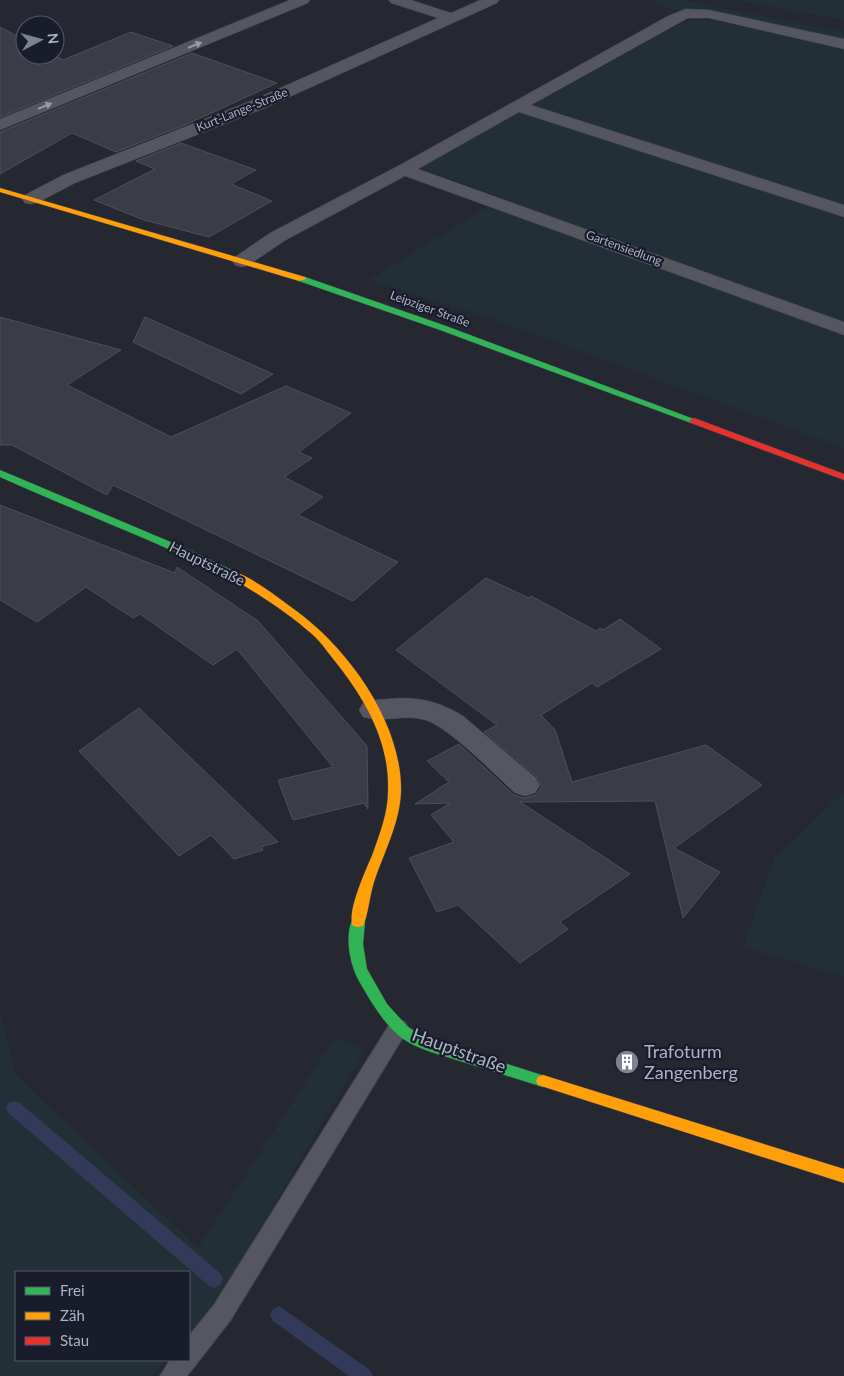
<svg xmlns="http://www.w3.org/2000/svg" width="844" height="1376" font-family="Lato,sans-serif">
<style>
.green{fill:#222f36}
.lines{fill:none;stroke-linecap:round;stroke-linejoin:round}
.stream{fill:#333a59;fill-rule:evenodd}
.building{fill:#3b3d46;stroke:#4d4f5a}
.lane-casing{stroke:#41434b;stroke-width:2}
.street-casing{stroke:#41434b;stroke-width:1}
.fast-casing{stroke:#42454e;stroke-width:1}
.slow-casing{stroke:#42454e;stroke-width:1}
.jam-casing{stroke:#42454e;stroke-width:1}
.lane{fill:#555660;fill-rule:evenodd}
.street{fill:#555660;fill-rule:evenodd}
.fast{fill:#30b455;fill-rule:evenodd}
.slow{fill:#ff9f0a;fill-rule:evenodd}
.jam{fill:#e5322d;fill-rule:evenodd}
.oneway{fill:#989aab}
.labels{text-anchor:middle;stroke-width:4.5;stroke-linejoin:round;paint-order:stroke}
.far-street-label{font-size:12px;fill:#aeb1c4;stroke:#191c2b}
.street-label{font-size:15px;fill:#aeb1c4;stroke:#191c2b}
.near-street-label{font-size:18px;fill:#aeb1c4;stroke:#191c2b}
.near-poi-label{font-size:18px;fill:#aeb1c4;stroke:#191c2b;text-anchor:start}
</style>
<rect width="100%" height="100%" fill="#252831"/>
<!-- green -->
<g class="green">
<path d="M649 0H681L844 32V42L703 11H677Z"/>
<path d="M734 0H844V20Z"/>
<path d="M692 19 717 20 844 47V448L490 318 369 280 502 198 419 167 665 32Z"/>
<path d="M844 792V977L743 947 774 859Z"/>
<path d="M0 1011 16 1075 198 1248 335 1037 365 1050 216 1304 189 1334V1272H16V1360H166L151 1376H0Z"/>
</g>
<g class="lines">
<!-- stream -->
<g class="stream">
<path d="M14 1101 20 1103 220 1273 223 1279 220 1285 214 1288 208 1285 8 1113 6 1108 8 1103Z"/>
<path d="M279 1306 370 1370 373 1376H349L273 1321 270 1315 273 1309Z"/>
</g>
</g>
<!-- building -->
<g class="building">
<path d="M0 27 25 40V55H54L63 60 131 32 173 46 0 117Z"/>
<path d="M192 53 277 83 185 125 116 152 72 133 0 174V132Z"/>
<path d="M181 143 256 170 231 184 272 201 209 237 144 220 94 200 155 169 136 161Z"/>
<path d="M0 317 121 350 67 385 171 437 286 386 351 413 299 452 312 458 284 477 323 497 298 515 398 562 353 601 113 485 107 495 12 445H0Z"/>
<path d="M145 317 273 374 241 394 133 342Z"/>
<path d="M0 505 175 573 177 567 258 621 367 746 368 809 364 803 293 820 278 780 333 767 237 649 213 665 140 614 133 618 86 587 37 622 0 600Z"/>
<path d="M486 578 529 598 531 596 596 631 600 628 603 630 620 619 661 649 597 687 592 683 541 715 555 730 572 782 706 745 762 785 674 848 720 872 683 918 655 801 520 802 630 874 560 922 568 929 520 963 458 905 437 912 409 858 454 842 431 815 450 803 415 804 449 782 427 761 459 744 514 795 524 798 536 795 542 786 536 776 484 732 497 725 396 650Z"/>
<path d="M139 708 278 842 261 847 263 850 234 859 211 835 179 856 79 751Z"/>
</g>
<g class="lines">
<!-- lane casing -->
<g class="lane-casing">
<path id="lane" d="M398 1019 405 1022 408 1028 405 1034 230 1321 187 1376H160L170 1360H189V1336L214 1305 391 1022Z"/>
</g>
<!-- street casing -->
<g class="street-casing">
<g id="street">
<path d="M290 0H310L308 3 0 130V119Z"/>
<path d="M389 0H411L451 13 480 0H499L497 3 265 108 75 183 37 203 31 204 25 203 22 199 25 195 63 175 253 100 438 18 391 3Z"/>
<path d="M686 9 709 10 844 39V49L709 18H688L531 105 844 205V217L519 112 418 169 844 322V335L405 176 284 241 249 265 242 267 235 265 232 261 235 257 270 233 398 166 668 16Z"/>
<path d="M402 698C425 698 444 704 463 716L535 777 540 785 535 793 525 796 515 793C494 774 449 727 425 720 405 714 383 723 363 717L359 710 363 703 373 700Z"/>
</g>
</g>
<!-- fast casing -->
<g class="fast-casing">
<g id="fast">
<path d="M299 277H305L446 326 699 421 697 423H691L440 330 299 281Z"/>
<path d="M0 470 180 546 238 573 239 575 234 578 230 577C155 541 76 511 0 477Z"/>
<path d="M358 917 363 918 365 922 363 944 367 969 387 1004 407 1026 417 1033 444 1044 548 1077 550 1081 548 1085 543 1087C516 1079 490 1070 463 1062 442 1055 413 1049 397 1034 380 1018 370 1000 359 981 350 965 344 936 353 918Z"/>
</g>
</g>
<!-- slow casing -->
<g class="slow-casing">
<g id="slow">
<path d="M0 188 305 277 306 279 299 281 0 192Z"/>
<path d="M234 572C251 576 280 599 295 610 348 648 402 723 401 791 400 823 384 852 374 882 370 894 368 916 363 926L358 927 353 926C346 912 367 868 373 853 380 833 388 813 388 791 390 741 364 697 334 660 327 651 320 641 312 634 287 612 258 594 230 577L229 575Z"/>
<path d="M543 1075 844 1169V1183L538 1085 536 1081 538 1077Z"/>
</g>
</g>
<!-- jam casing -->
<g class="jam-casing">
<path id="jam" d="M694 418 844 474V480L691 423 689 421Z"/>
</g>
<!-- lane -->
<use href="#lane" class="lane"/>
<!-- street -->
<use href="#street" class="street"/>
<!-- fast -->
<use href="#fast" class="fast"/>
<!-- slow -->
<use href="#slow" class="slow"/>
<!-- jam -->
<use href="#jam" class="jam"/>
</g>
<!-- one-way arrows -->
<defs><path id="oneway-solid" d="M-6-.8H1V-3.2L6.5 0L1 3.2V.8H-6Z" transform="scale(1.25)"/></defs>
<g class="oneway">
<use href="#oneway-solid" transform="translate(195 45) rotate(-22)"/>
<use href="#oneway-solid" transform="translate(45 106) rotate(-22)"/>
</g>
<!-- icons -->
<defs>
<g id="building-disc" transform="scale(1.25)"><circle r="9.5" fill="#7e8191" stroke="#191c2b"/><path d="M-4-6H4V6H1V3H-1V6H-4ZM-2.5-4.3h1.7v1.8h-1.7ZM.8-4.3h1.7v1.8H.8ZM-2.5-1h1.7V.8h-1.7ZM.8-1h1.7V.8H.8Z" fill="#fff"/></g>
</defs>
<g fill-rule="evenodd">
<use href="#building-disc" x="627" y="1062"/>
</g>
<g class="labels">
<!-- far-street labels -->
<g class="far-street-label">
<text transform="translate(242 110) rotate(-22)" y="4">Kurt-Lange-Straße</text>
<text transform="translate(624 248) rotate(20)" y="4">Gartensiedlung</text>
<text transform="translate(430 309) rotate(20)" y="4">Leipziger Straße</text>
</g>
<!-- street labels -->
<g class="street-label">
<text transform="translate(207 564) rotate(26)" y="5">Hauptstraße</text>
</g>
<!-- near-street labels -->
<g class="near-street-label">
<text transform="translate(459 1051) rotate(20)" y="6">Hauptstraße</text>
</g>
<!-- near-poi labels -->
<g class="near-poi-label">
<text x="644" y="1058">Trafoturm<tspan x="644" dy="21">Zangenberg</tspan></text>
</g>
</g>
<!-- legend -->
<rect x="15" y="1271" width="175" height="90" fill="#191c2b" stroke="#555868"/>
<rect x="25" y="1287" width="25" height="8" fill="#30b455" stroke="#555868"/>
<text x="60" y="1296" font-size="15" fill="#aeb1c4">Frei</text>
<rect x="25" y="1312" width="25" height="8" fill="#ff9f0a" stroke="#555868"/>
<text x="60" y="1321" font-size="15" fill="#aeb1c4">Zäh</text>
<rect x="25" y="1337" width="25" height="8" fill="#e5322d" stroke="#555868"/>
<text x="60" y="1346" font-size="15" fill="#aeb1c4">Stau</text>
<!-- north arrow -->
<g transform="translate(40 40) rotate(84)"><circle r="24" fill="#191c2b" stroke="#555868"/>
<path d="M0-4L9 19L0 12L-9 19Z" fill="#7e8191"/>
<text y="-8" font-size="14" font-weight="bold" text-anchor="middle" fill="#aeb1c4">N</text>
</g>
</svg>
